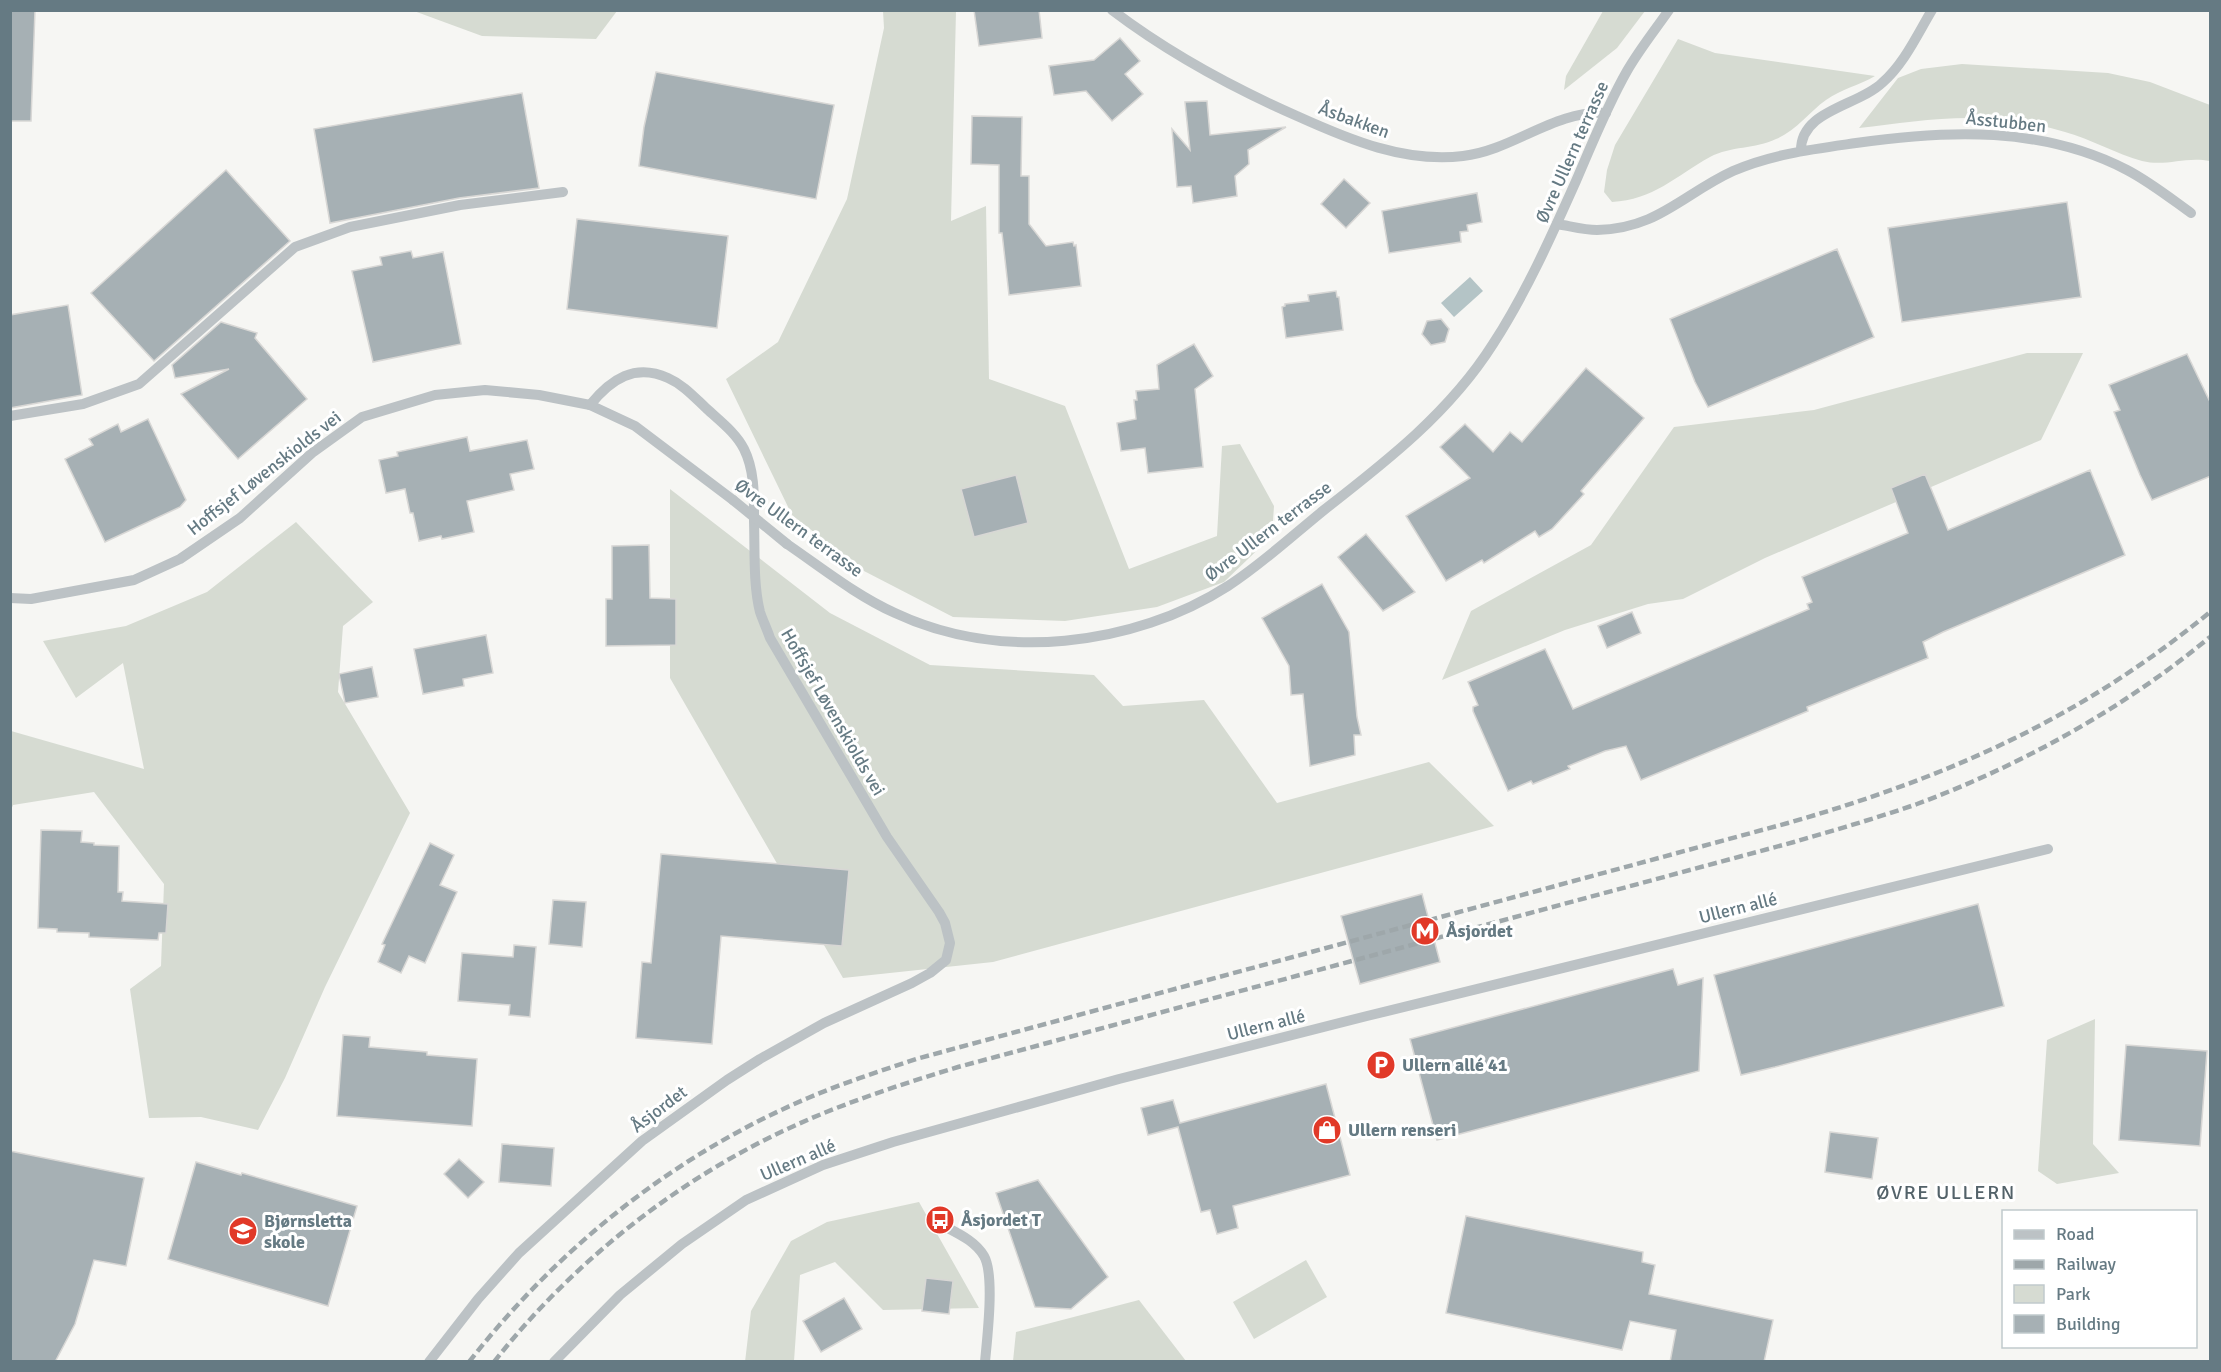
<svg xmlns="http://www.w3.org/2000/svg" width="2221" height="1372" font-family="Signika,sans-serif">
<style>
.green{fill:#d6dbd2}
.water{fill:#b4c4c6}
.building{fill:#a6b0b4;stroke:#d8d7d5;stroke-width:1.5}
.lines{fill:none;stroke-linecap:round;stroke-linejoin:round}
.minor{stroke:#bcc2c5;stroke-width:10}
.rail{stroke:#9ea7aa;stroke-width:4.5;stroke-dasharray:9 4.5;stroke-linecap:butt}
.minor-bridge{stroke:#bcc2c5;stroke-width:10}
.labels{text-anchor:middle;stroke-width:6;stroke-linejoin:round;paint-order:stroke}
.street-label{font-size:18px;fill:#657a83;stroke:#fff}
.poi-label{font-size:18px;font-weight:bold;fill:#657a83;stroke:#fff;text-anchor:start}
.neighbourhood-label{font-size:20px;letter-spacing:1.5px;fill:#536269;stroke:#fff}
</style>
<rect width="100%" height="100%" fill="#f6f6f3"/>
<!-- green -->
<g class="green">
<path d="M414 11H617L596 39 482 36Z"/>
<path d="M883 11H956L951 221 986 206 989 379 1065 406 1129 569 1217 536 1222 446 1240 444 1274 506 1272 536 1224 582 1157 607 1065 621 953 617 864 571 792 515 726 379 778 342 847 199 884 28Z"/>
<path d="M1603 11H1645L1617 48 1564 90 1566 76Z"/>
<path d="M1678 39 1715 53 1875 76C1860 85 1841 89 1826 100 1809 112 1796 131 1776 139 1755 149 1731 146 1710 157 1676 176 1653 200 1612 202L1604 192 1607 170 1615 145Z"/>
<path d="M1962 64 2108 73 2150 82 2210 105V161C2185 156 2166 167 2142 161 2116 154 2091 139 2065 132 2035 123 2000 117 1969 118 1932 118 1895 124 1859 128L1898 78 1921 69Z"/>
<path d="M2027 353H2083L2041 440 1765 558 1683 599 1648 604 1565 630 1442 680 1471 611 1591 545 1674 427 1814 410Z"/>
<path d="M670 489 830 613 930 665 1094 675 1123 706 1204 700 1277 803 1429 762 1494 826 993 962 843 978 670 678Z"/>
<path d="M296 522 373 602 343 626 338 692 410 813 325 987 285 1078 258 1130 201 1117 149 1118 130 989 161 966 164 884 94 792 13 805 11 810V731L144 769 123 663 76 698 43 641 126 626 207 592Z"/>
<path d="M2095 1019 2093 1144 2119 1173 2057 1184 2038 1171 2047 1040Z"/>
<path d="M919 1202 979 1308 883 1310 835 1262 800 1275 794 1361 745 1362 751 1311 791 1241 827 1222Z"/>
<path d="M1306 1260 1327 1297 1254 1339 1233 1302Z"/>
<path d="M1139 1300 1186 1361H1013L1016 1332Z"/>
</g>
<!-- water -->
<path class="water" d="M1470 277 1483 291 1454 317 1441 303Z"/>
<!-- building -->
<g class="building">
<path d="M10 10H35L31 121H10Z"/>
<path d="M974 10H1039L1042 38 979 46Z"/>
<path d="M1120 38 1140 61 1125 74 1143 94 1112 121 1086 91 1054 95 1049 66 1094 60Z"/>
<path d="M656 72 834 105 816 199 639 166 644 127Z"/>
<path d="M522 93 539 188 459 198 330 223 314 129Z"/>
<path d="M1207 101 1210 135 1286 127 1248 150 1249 164 1235 176 1237 196 1193 203 1191 186 1177 187 1172 129 1190 150 1185 102Z"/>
<path d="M972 116 1022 117 1021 176H1029V224L1046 246 1073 242 1074 246 1076 245 1081 286 1009 295 1002 233H999V165L971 164Z"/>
<path d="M226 170 290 241 154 361 91 293Z"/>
<path d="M1344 179 1370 203 1346 228 1321 204Z"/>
<path d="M1477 193 1482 222 1467 225 1468 231 1460 232 1461 242 1389 253 1382 211Z"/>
<path d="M2067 202 2081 297 1902 322 1888 228Z"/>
<path d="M577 219 728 236 717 328 567 309Z"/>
<path d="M1837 249 1874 337 1708 407 1695 382 1670 319Z"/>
<path d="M411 251 413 258 443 252 461 344 373 362 352 271 382 265 380 257Z"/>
<path d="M1336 291 1337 297H1339L1343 330 1286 338 1282 307 1285 306V304L1309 301 1308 295Z"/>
<path d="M68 305 82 395 10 408V315Z"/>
<path d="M1441 319 1449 329 1445 342 1431 345 1422 334 1427 321Z"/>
<path d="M221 322 257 333 255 338 307 399 238 459 181 394 229 369 175 378 172 365Z"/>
<path d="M1194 344 1213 376 1195 389 1203 467 1148 473 1145 448 1121 451 1117 423 1136 419 1134 400H1137L1136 391 1159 389 1157 365Z"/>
<path d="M2187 354 2211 404V476L2152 500 2140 475 2114 412 2120 410 2109 385Z"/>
<path d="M1586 368 1644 418 1581 491 1584 494 1552 529 1539 537 1535 531 1484 563 1482 560 1446 581 1406 516 1470 478 1440 447 1465 424 1493 452 1510 432 1522 442Z"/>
<path d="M148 419 186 500 180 507 105 542 65 459 93 445 89 439 118 424 121 432Z"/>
<path d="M467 437 470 451 527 440 534 469 510 474 514 490 467 501 474 532 442 539 441 536 419 541 413 513H410L405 489 386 493 379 460 398 456 397 452Z"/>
<path d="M2090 470 2125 555 1943 632 1923 642 1928 658 1807 707 1808 711 1641 780 1626 746 1605 751 1568 766 1570 769 1533 784 1531 781 1508 791 1473 711V707L1478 705 1468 682 1545 649 1573 709 1809 609 1807 604 1812 602 1802 577 1908 533 1891 488 1925 474 1948 530Z"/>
<path d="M1016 475 1028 523 974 537 961 489Z"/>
<path d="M1366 534 1415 592 1383 611 1338 557Z"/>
<path d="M649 545 650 598 676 599V645L606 646V599H612V546Z"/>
<path d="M1322 584 1349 632 1357 717 1361 735H1354L1355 755 1310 766 1303 694 1291 695 1289 666 1262 618Z"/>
<path d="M1632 612 1641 633 1607 648 1598 626Z"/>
<path d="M486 635 493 673 463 679 464 686 423 694 414 649Z"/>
<path d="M372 667 378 697 345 703 339 674Z"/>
<path d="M41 830 82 831 81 842 94 843V845L119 846 118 892H123L122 901 168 904 166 933H159L158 940 89 937V933L57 932V929L38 928Z"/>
<path d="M430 843 454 855 440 885 457 892 425 963 409 956 401 973 378 962 385 945 382 944Z"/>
<path d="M661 854 849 870 842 946 721 936 712 1044 636 1038 642 962 651 963Z"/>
<path d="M1422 894 1440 962 1360 984 1341 916Z"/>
<path d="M553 900 586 902 582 947 549 944Z"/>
<path d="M1978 904 2004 1006 1775 1067 1741 1075 1714 975Z"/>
<path d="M514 945 536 947 530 1017 509 1015 510 1005 458 1001 462 953 513 957Z"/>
<path d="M1673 969 1678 985 1703 978 1699 1071 1437 1140 1410 1039Z"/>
<path d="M343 1035 370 1037 369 1047 427 1052V1055L477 1059 472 1126 337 1116Z"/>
<path d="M2126 1045 2207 1051 2200 1146 2119 1140Z"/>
<path d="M1326 1084 1350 1175 1233 1206 1238 1228 1217 1234 1210 1210 1201 1212 1178 1127 1148 1135 1141 1108 1173 1100 1180 1123Z"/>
<path d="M1830 1132 1878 1138 1872 1179 1825 1172Z"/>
<path d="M502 1144 554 1148 551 1186 499 1182Z"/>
<path d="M10 1151 144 1178 126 1266 94 1260 75 1324 55 1362H10Z"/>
<path d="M459 1159 484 1182 468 1198 444 1174Z"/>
<path d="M196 1162 241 1175 242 1173 357 1206 328 1306 168 1259Z"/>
<path d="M1038 1180 1108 1277 1071 1309 1035 1307 996 1193Z"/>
<path d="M1466 1216 1643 1252 1642 1262 1655 1265 1649 1294 1773 1320 1764 1362H1670L1676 1330 1630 1321 1622 1350 1446 1313Z"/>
<path d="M926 1278 953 1281 949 1314 922 1311Z"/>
<path d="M844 1298 862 1329 821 1352 803 1321Z"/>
</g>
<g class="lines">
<!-- minor -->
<g class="minor">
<path d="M1112 10C1170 54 1231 87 1297 116 1350 140 1405 163 1463 156 1514 150 1554 110 1606 113"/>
<path d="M1801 151C1800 110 1858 106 1882 83 1904 64 1917 35 1932 10"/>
<path d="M1557 224C1570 226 1584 230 1597 230 1657 229 1683 194 1733 171 1772 154 1814 149 1856 143 1947 130 2043 126 2127 170 2150 182 2170 198 2191 213"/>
<path d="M10 416 83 404 139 384 295 247 350 227 460 205 563 192"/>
<path d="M787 544C822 568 857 596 895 613 999 662 1133 647 1228 586 1262 564 1293 535 1324 510 1387 461 1450 412 1493 344 1526 293 1551 237 1576 181 1592 144 1607 106 1627 71 1639 50 1655 30 1669 10"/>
<path d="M10 598 31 599 134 580 180 559 240 518 312 453 362 417 435 395 485 390 539 395 590 405 635 426 733 500"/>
<path d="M944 1226C959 1234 975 1241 984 1256 995 1275 987 1339 985 1362"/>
<path d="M429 1362 478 1299 519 1253 642 1141 727 1080 760 1059 824 1023 912 983 930 973 946 960 950 943 945 923 939 912 887 837 770 638C767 629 763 621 760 612 753 584 755 550 754 521 754 497 755 471 744 449 736 433 720 421 707 409 695 398 684 385 668 378 635 363 611 379 590 405"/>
<path d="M554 1362 620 1295 682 1244 746 1200 823 1165 893 1142 1119 1079 1367 1016 2048 849"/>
</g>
<!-- rail -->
<g class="rail">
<path d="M469 1362C559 1247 674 1155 808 1098 843 1083 880 1071 916 1059L1788 823C1948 777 2080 719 2210 612"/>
<path d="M494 1362C570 1265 673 1183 783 1131 840 1104 899 1085 958 1067L1794 842C1835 830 1877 818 1917 804 2022 765 2124 708 2210 637"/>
</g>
<!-- minor-bridge -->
<path class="minor-bridge" d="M733 500 787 544"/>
</g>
<!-- icons -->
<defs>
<g id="metro-disc" transform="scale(1.5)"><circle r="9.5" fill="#e13928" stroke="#fff"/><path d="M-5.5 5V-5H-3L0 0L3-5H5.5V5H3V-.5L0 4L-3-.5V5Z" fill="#fff"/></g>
<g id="parking-disc" transform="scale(1.5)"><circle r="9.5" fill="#e13928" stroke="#fff"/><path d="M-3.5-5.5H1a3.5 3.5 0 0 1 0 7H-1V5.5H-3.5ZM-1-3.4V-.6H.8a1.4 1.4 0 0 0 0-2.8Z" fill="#fff"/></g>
<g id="shop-disc" transform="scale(1.5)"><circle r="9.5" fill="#e13928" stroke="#fff"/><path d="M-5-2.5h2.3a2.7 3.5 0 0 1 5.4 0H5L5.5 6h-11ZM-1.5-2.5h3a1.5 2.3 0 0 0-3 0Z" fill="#fff"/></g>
<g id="bus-disc" transform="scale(1.5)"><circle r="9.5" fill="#e13928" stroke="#fff"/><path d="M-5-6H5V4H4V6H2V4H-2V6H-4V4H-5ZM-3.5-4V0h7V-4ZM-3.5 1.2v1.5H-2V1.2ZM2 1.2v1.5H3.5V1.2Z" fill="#fff"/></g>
<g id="school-disc" transform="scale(1.5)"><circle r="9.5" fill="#e13928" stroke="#fff"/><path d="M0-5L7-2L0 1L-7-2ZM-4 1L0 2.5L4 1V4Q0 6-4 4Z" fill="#fff"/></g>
</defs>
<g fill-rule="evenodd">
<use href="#metro-disc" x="1425" y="931"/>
<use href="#parking-disc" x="1381" y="1065"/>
<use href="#shop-disc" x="1327" y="1130"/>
<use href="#bus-disc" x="940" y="1220"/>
<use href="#school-disc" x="243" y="1231"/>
</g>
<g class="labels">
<!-- street labels -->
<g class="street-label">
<text transform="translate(1354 120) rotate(20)" y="6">Åsbakken</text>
<text transform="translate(2006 122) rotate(6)" y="6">Åsstubben</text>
<text transform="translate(1572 152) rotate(-66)" y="6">Øvre Ullern terrasse</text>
<text transform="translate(264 473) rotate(-38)" y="6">Hoffsjef Løvenskiolds vei</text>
<text transform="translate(799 528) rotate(36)" y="6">Øvre Ullern terrasse</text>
<text transform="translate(1268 531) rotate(-37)" y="6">Øvre Ullern terrasse</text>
<text transform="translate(833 712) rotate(60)" y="6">Hoffsjef Løvenskiolds vei</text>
<text transform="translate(1738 908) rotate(-14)" y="6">Ullern allé</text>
<text transform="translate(1266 1025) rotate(-14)" y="6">Ullern allé</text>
<text transform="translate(659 1109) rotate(-37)" y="6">Åsjordet</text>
<text transform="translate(798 1160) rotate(-23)" y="6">Ullern allé</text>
</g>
<!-- poi labels -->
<g class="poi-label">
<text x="1446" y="937">Åsjordet</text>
<text x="1402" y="1071">Ullern allé 41</text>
<text x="1348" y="1136">Ullern renseri</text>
<text x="961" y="1226">Åsjordet T</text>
<text x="264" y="1227">Bjørnsletta<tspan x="264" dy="21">skole</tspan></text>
</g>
<!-- neighbourhood labels -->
<g class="neighbourhood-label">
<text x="1946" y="1199">ØVRE ULLERN</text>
</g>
</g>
<!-- border -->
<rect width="2221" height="1372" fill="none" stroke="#657a83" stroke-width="24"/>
<!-- legend -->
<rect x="2002" y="1210" width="195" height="138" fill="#ffffff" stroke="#c1cacd" stroke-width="1.5"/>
<rect x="2014" y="1230" width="30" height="9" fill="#bcc2c5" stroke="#c1cacd" stroke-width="1.5"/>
<text x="2056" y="1240" font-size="18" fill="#657a83">Road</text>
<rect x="2014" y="1260" width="30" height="9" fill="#9ea7aa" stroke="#c1cacd" stroke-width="1.5"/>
<text x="2056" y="1270" font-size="18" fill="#657a83">Railway</text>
<rect x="2014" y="1285" width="30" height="18" fill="#d6dbd2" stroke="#c1cacd" stroke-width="1.5"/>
<text x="2056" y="1300" font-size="18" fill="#657a83">Park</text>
<rect x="2014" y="1315" width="30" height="18" fill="#a6b0b4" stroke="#c1cacd" stroke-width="1.5"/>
<text x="2056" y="1330" font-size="18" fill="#657a83">Building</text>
</svg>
